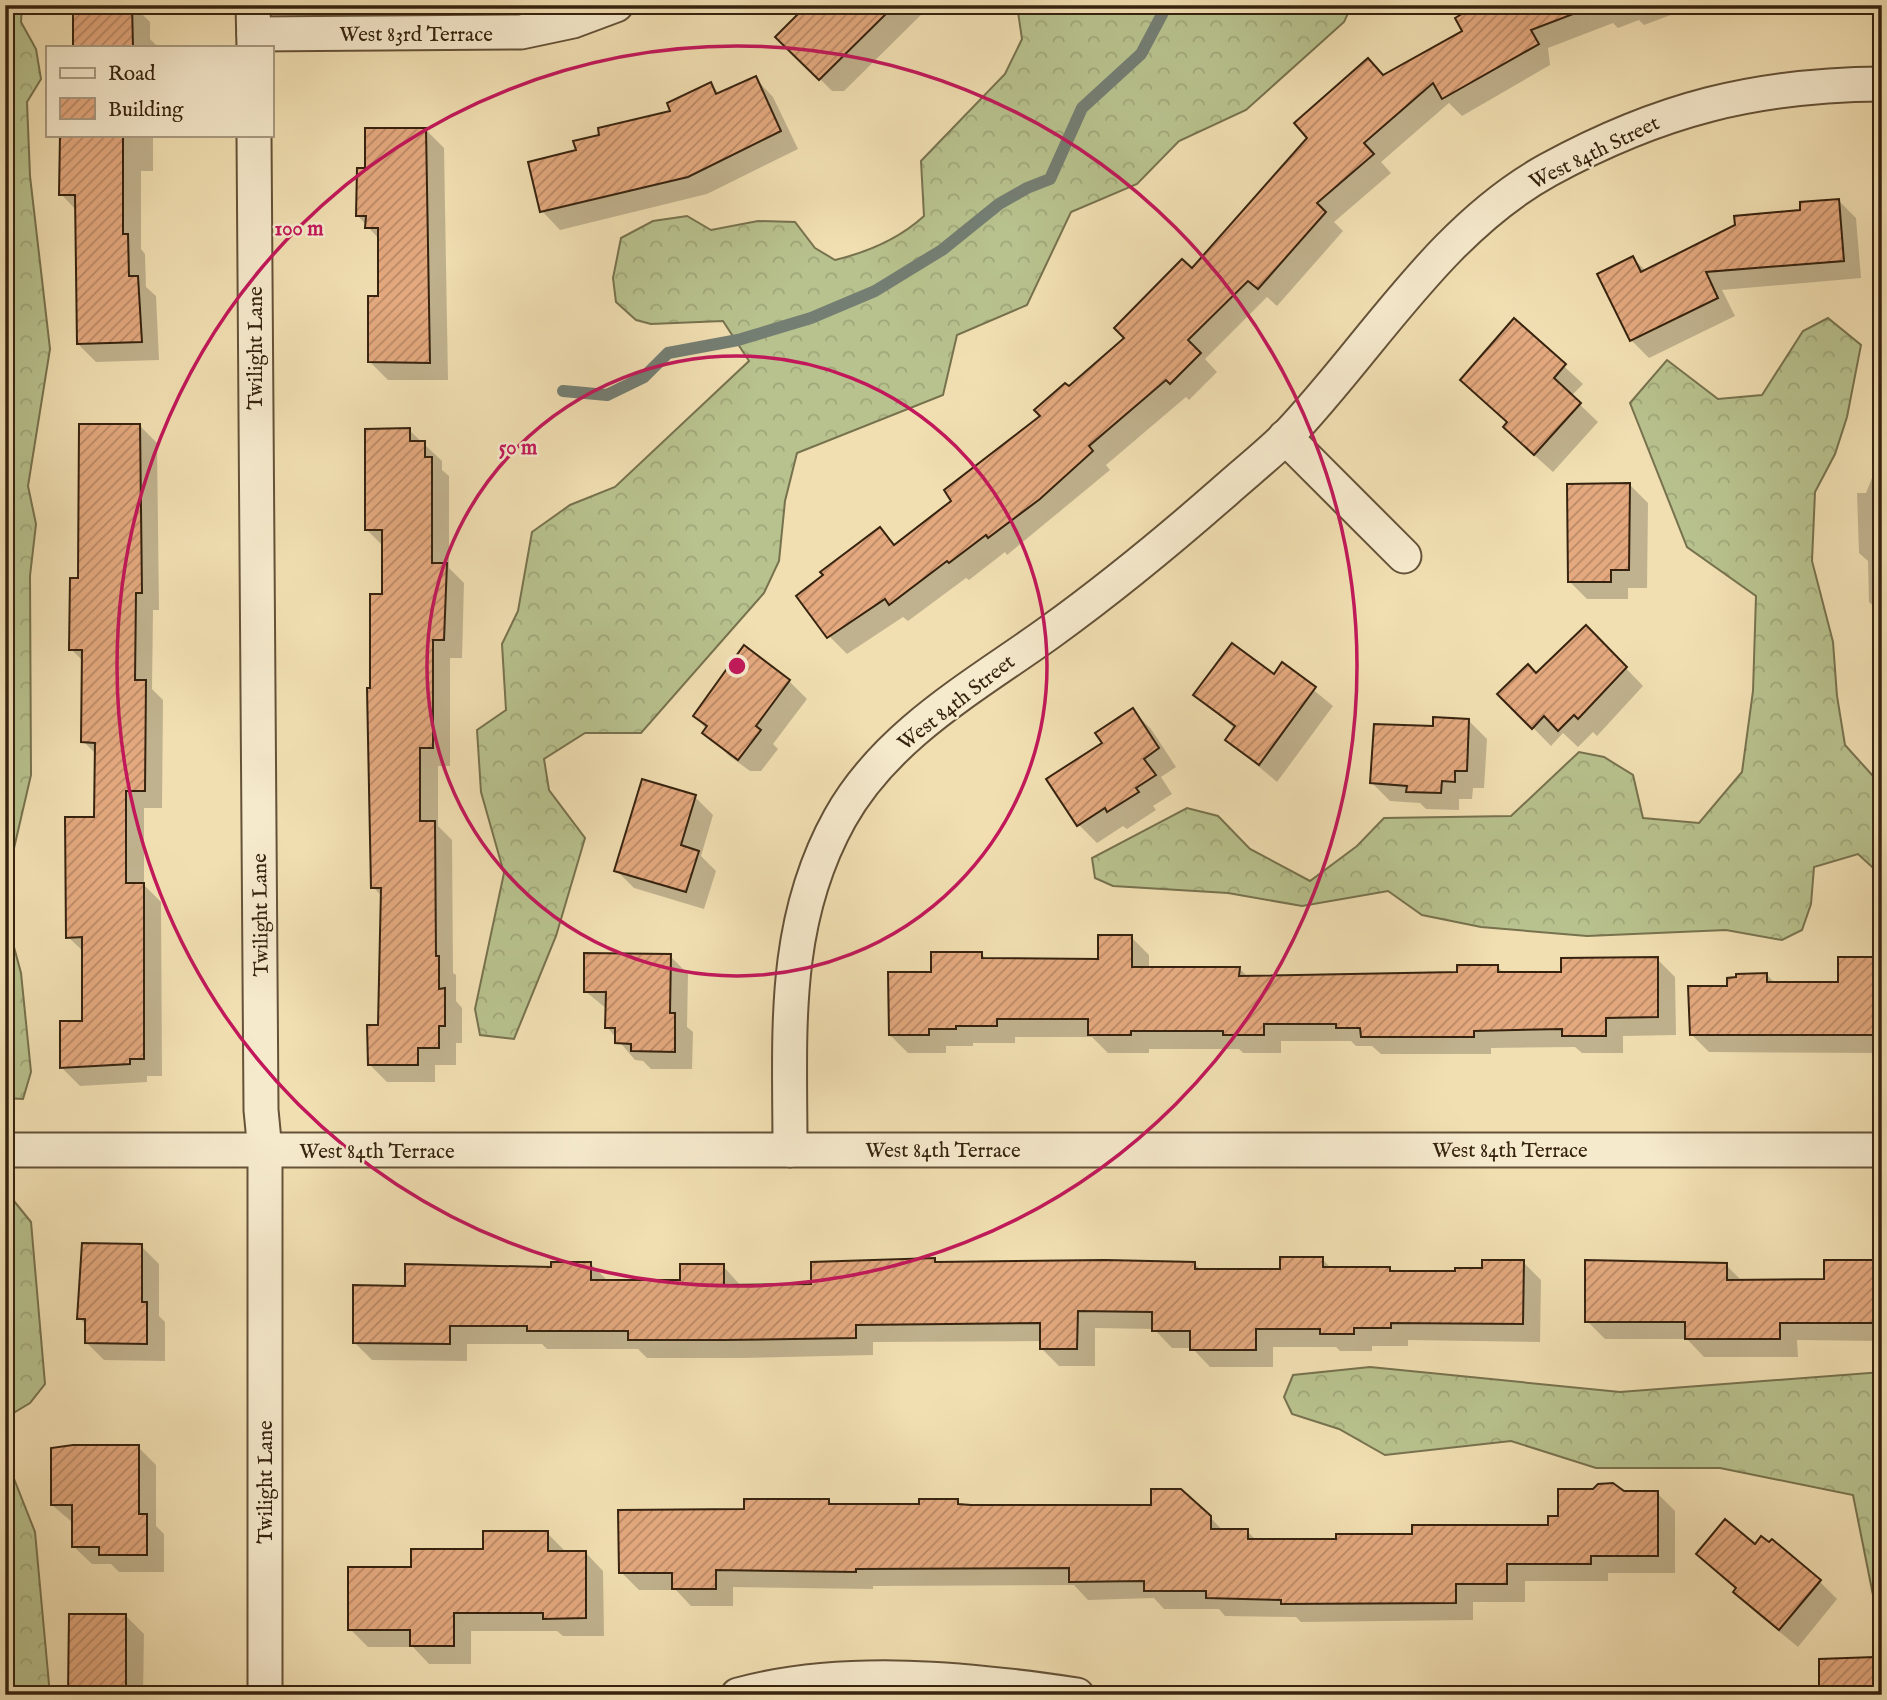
<svg xmlns="http://www.w3.org/2000/svg" width="1887" height="1700" font-family="'IM FELL English',serif">
<style>
.forest{fill:url(#forest-crowns);stroke:#77724e;stroke-width:2}
.shadow{fill:#0003}
.lines{fill:none;stroke-linecap:round;stroke-linejoin:round}
.stream{stroke:#747e73;stroke-width:12}
.building{fill:url(#building-hatch);stroke:#36230f;stroke-width:2}
.minor-casing{stroke:#655238;stroke-width:37}
.minor{stroke:#f6eacd;stroke-width:33}
.ring{fill:none;stroke:#c2185b;stroke-width:3.5}
.labels{text-anchor:middle;stroke-width:5;stroke-linejoin:round;paint-order:stroke}
.street-label{font-size:21px;fill:#36230f;stroke:#f6eacd}
.centre{fill:#c2185b;stroke:#f6eacd;stroke-width:3.5}
.ring-label{font-size:21px;text-anchor:middle;font-weight:bold;fill:#c2185b;stroke:#f6eacd;stroke-width:5;stroke-linejoin:round;paint-order:stroke}
</style>
<defs>
<pattern id="forest-crowns" width="20" height="18" patternUnits="userSpaceOnUse" patternTransform="scale(1.75)"><rect width="20" height="18" fill="#b8c28e"/><path d="M2 6a3 3 0 1 1 6 0M12 15a3 3 0 1 1 6 0" fill="none" stroke="#9fa679"/></pattern>
<pattern id="building-hatch" width="6" height="6" patternUnits="userSpaceOnUse" patternTransform="scale(1.75)"><rect width="6" height="6" fill="#e4a97f"/><path d="M-1 1l2-2M0 6l6-6M5 7l2-2" fill="none" stroke="#ba8966"/></pattern>
</defs>
<rect width="100%" height="100%" fill="#f1dfb2"/>
<filter id="stains"><feTurbulence type="fractalNoise" baseFrequency=".00286" numOctaves="4"/><feColorMatrix values="0 0 0 0 .2 0 0 0 0 .09 0 0 0 0 .02 0 0 0 .5 -.17"/></filter>
<radialGradient id="worn" r=".72"><stop offset=".6" stop-color="#630" stop-opacity="0"/><stop offset="1" stop-color="#630" stop-opacity=".3"/></radialGradient>
<!-- forest -->
<g class="forest">
<path d="M5 5H22L21 22 36 49 41 79 27 102 30 176 50 349 28 486 36 524 30 576 31 775 5 887Z"/>
<path d="M1017 5H1352L1344 22 1246 110 1179 141 1137 184 1071 212 1027 305 957 335 943 395 797 453 785 501 779 561 764 593 641 733H585L544 759 549 790 585 838 556 936 514 1039 480 1035 475 1009 504 873 481 792 477 730 506 710 502 644 518 611 532 532 570 505 615 487 749 361 723 321 651 324 636 320 616 302 613 278 621 238 653 221 687 216 711 230 758 221 795 222 815 248 835 260C868 252 899 239 924 216L921 161 1005 74 1022 39Z"/>
<path d="M1828 318 1861 345 1847 417 1835 454 1815 492 1812 561 1833 642 1837 696 1845 745 1882 786V876L1858 854 1814 867 1811 904 1802 930 1782 940 1726 930 1587 936 1481 927 1422 915 1388 891 1302 906 1228 893 1113 886 1095 878 1092 858 1187 808 1218 816 1250 849 1310 881 1357 846 1384 818 1511 816 1579 752 1604 757 1633 775 1643 818 1699 823 1742 772 1753 691 1756 596 1687 547 1630 403 1667 360 1718 399 1762 395 1803 331Z"/>
<path d="M5 914 21 973 31 1072 23 1099 5 1098Z"/>
<path d="M5 1190 31 1222 45 1384 30 1403 5 1418Z"/>
<path d="M1370 1367 1620 1392 1882 1372V1640L1853 1495 1720 1468H1596L1511 1441 1385 1455 1339 1429 1292 1414 1284 1397 1293 1375Z"/>
<path d="M5 1456 35 1532 50 1695H5Z"/>
</g>
<!-- shadow -->
<g class="shadow">
<path d="M74 5H140V12L150 22V39L158 47H74Z"/>
<path d="M810 5H931L844 91H832L778 37Z"/>
<path d="M1467 5H1682L1684 10 1644 25 1639 20 1618 28 1613 23 1548 48 1550 65 1462 116 1449 103 1381 162 1391 173 1334 222 1343 231 1277 306 1267 297 1205 359 1217 372 1189 400 1186 397 1106 465 1110 470 1007 555 1005 552 969 580 966 578 908 621 903 617 847 654 829 636 880 529 896 545 954 501 1069 388 1126 338 1384 77 1464 31 1461 9Z"/>
<path d="M755 78 773 97 798 149 707 194 560 230 542 211 578 152 601 137 673 113 710 84 720 94Z"/>
<path d="M425 129 444 148 448 380H388L370 362 380 297V240L358 216 367 169Z"/>
<path d="M61 135H153V171H141V249L145 254 146 287 156 296 159 360 96 362 78 344 77 211 61 194Z"/>
<path d="M1838 200 1856 218 1861 278 1722 290 1735 316 1649 358 1631 340 1633 258 1646 271Z"/>
<path d="M1515 321 1583 384 1571 396 1598 422 1553 472 1523 445 1509 423Z"/>
<path d="M139 425 157 443 159 610H153L152 689 163 700 162 808H144V885L161 902 162 1076H147V1082L80 1086 62 1068 84 1023V952L68 937 96 819 97 755 83 741 84 662 71 649 79 580Z"/>
<path d="M409 430 442 461V470L449 476V568L464 583 462 658H450V766H438V826L452 840 453 973 456 975V1001L462 1008V1043H456V1065H435V1082H387L369 1064 380 1027 382 896 373 887 383 546 367 530Z"/>
<path d="M1882 453V614L1869 602 1868 561 1859 553 1857 493H1866Z"/>
<path d="M1630 485 1648 503 1647 588H1628V599H1587L1569 581Z"/>
<path d="M1586 627 1643 686 1597 736 1593 732 1578 747 1563 733 1551 746 1500 694 1536 675Z"/>
<path d="M1283 665 1333 706 1277 782 1227 740 1235 729 1196 695 1274 677Z"/>
<path d="M789 681 807 699 773 744 778 749 761 771H750L728 755 695 716Z"/>
<path d="M1133 711 1151 729 1176 767 1161 777 1172 794 1153 806 1156 810 1127 829 1123 826 1097 843 1079 825 1048 780 1104 744Z"/>
<path d="M1469 721 1487 739 1484 788H1473L1472 799H1459V810L1426 809 1420 803 1390 801 1372 783 1434 728Z"/>
<path d="M695 797 713 815 701 856 716 871 704 909 634 888 616 870Z"/>
<path d="M1131 937 1149 955V968H1239L1248 977 1459 973 1498 967 1504 974H1563L1657 959 1675 977 1676 1035 1623 1036V1053H1582L1575 1047 1491 1048V1054H1381L1372 1046H1356L1351 1041H1281V1053H1243L1239 1049H1149V1053H1108L1092 1037H1015V1043H973V1046H946V1053H908L890 1035 932 974 981 954 987 959 1099 961Z"/>
<path d="M670 956 688 974 687 1027 693 1032 692 1069H651L643 1061 635 1060 607 1027V1009L585 991Z"/>
<path d="M1882 959V1053L1709 1052 1691 1034 1728 988 1767 975 1775 983H1840Z"/>
<path d="M141 1246 159 1264V1316L165 1322V1361L104 1360 86 1342 87 1326 79 1318Z"/>
<path d="M1322 1259 1332 1269H1390L1394 1273H1457L1523 1262 1541 1280 1540 1342 1408 1340V1346H1372V1351H1340L1336 1347H1273V1367H1210L1192 1348H1172L1154 1329 1095 1328V1366H1059L1041 1348 1042 1341 873 1342V1355L743 1358H647L638 1349H547L542 1344H467V1361L372 1360 354 1342 407 1288 590 1263 608 1281H682L723 1266 741 1286 813 1285 935 1260 939 1264 1194 1263 1201 1270H1282Z"/>
<path d="M1882 1262V1341L1797 1340 1798 1357H1704L1687 1339H1605L1587 1321 1726 1265 1743 1282 1826 1281Z"/>
<path d="M138 1447 156 1465V1526L164 1534V1572H119L111 1564H92L73 1546V1523L52 1505Z"/>
<path d="M1624 1493H1657L1675 1511V1573H1608V1581H1525V1602H1473V1620L1301 1622 1296 1617 1225 1616 1219 1609H1164L1154 1598 1088 1600 1074 1585 873 1586V1589L733 1587V1606H691L676 1590H639L621 1572 745 1511 828 1501 833 1506H920L957 1501 963 1506 1210 1517 1223 1531H1247L1257 1541H1337L1549 1527 1560 1517Z"/>
<path d="M547 1533 565 1551 585 1552 603 1571 604 1636H563L557 1631H471V1664H429L413 1647H368L350 1629 413 1569Z"/>
<path d="M1769 1545 1819 1581 1837 1599 1798 1647 1753 1610 1735 1592 1737 1590 1698 1554Z"/>
<path d="M126 1616 144 1634 143 1695H70Z"/>
<path d="M1874 1659 1882 1667V1695H1821Z"/>
</g>
<g class="lines">
<!-- stream -->
<path class="stream" d="M563 391 607 395 644 377 668 353 738 340 811 318 875 291 942 250 999 204 1027 188 1050 179 1082 108 1141 54 1167 5"/>
</g>
<!-- building -->
<g class="building">
<path d="M73 5H132L133 47H73Z"/>
<path d="M807 5H895L819 80 775 37Z"/>
<path d="M1477 5H1588L1589 8 1531 30 1539 44 1442 99 1433 83 1364 143 1374 154 1317 203 1326 212 1258 289 1248 281 1188 340 1201 353 1170 384 1166 380 1089 446 1093 451 1040 499 988 538 986 535 949 563 947 561 889 605 885 599 827 638 796 596 823 575 820 572 880 527 894 545 951 501 944 490 1040 416 1034 410 1065 383 1069 386 1124 338 1114 328 1182 259 1192 268 1307 138 1294 123 1368 58 1383 75 1462 31 1455 18Z"/>
<path d="M756 76 781 131 688 177 540 212 528 162 576 150 573 141 599 135 598 128 670 111 667 103 711 82 716 94Z"/>
<path d="M365 128H426L430 363 368 362V296H378V228H365L366 216H356L357 168H365Z"/>
<path d="M60 135H123V234H128L129 276H138L142 342 77 344 75 195H59Z"/>
<path d="M1839 199 1844 261 1706 272 1718 298 1630 341 1597 274 1633 256 1641 272 1735 225 1734 216 1800 210V202Z"/>
<path d="M1514 318 1566 364 1554 378 1581 403 1534 455 1503 427 1507 422 1460 380Z"/>
<path d="M79 424H140L142 593H136L135 680H146L145 791H126V883H144V1059H130V1064L60 1068V1021H82V937L66 938 65 817H94L95 743 81 742 82 650H69L70 578H78Z"/>
<path d="M410 428V441H425V457H432V563H447L444 640H433V748H420V821H435L436 956H439V989L445 988V1026H439V1048H418V1065H368L367 1025H378L381 888H371L367 688H370V594H382V530H365V429Z"/>
<path d="M1630 483 1629 570H1611V582H1568L1567 484Z"/>
<path d="M1586 625 1627 667 1578 719 1574 715 1558 731 1544 716 1532 729 1497 694 1528 664 1536 673Z"/>
<path d="M1232 643 1274 674 1282 662 1316 687 1259 765 1225 740 1235 726 1193 695Z"/>
<path d="M744 645 790 680 756 726 761 730 738 760 702 733 707 726 693 716Z"/>
<path d="M1133 708 1159 748 1144 759 1156 775 1136 788 1139 792 1107 812 1105 808 1077 826 1046 779 1102 743 1095 733Z"/>
<path d="M1433 717 1469 719 1467 771H1455V782L1442 781 1441 793 1406 792 1407 786 1370 783 1374 724 1433 726Z"/>
<path d="M642 779 696 795 681 845 699 851 686 892 614 871Z"/>
<path d="M1098 935H1132V967H1240L1239 976 1457 972V965H1498V972H1561V958L1658 957V1017L1606 1018V1036H1562V1029L1474 1031V1037H1361L1360 1028H1336V1024H1264V1035H1223V1031H1131V1035H1088V1019H997V1026H956V1029H929V1035H889L888 972H931V952H982V958L1098 959Z"/>
<path d="M584 953 671 954 670 1013H675V1052L631 1051V1044L615 1043V1028H605L606 992H584Z"/>
<path d="M1838 957H1882L1880 1035H1690L1688 986H1727V978L1736 977V974L1767 973V982H1838Z"/>
<path d="M82 1243 142 1244V1302H147V1344L85 1343V1319H77Z"/>
<path d="M1280 1257H1323V1267H1390V1271H1455V1268H1482V1260H1524L1523 1324 1391 1323V1328H1354V1334H1320V1329H1256V1350H1190V1331H1152V1312L1078 1311 1077 1349H1040V1323L856 1325V1338L724 1340H628V1331H527V1326H450V1344L353 1343V1285L405 1286V1264L551 1267V1262H591V1280H680V1264H724V1285L811 1284V1262L935 1258V1262L1105 1260 1195 1262V1269H1280Z"/>
<path d="M1585 1260 1727 1263V1280L1824 1279V1260H1882V1323H1780V1339H1685V1322H1585Z"/>
<path d="M73 1445H139V1514H147V1555H99V1547H72V1505H51V1448Z"/>
<path d="M1613 1483 1624 1491H1658V1556H1591V1564H1507V1584H1456V1603L1281 1604V1600L1206 1598V1591H1144V1581L1069 1582V1568L856 1569V1572L716 1570V1589H672V1573H619L618 1510 744 1509V1499H829V1504H919V1499H958V1504L971 1505H1151V1489H1181L1211 1516V1529H1248V1539H1336V1534H1412V1525H1548V1516H1558V1489H1593L1598 1484Z"/>
<path d="M1725 1519 1755 1544 1761 1536 1769 1542 1772 1539 1821 1580 1779 1630 1733 1592 1736 1588 1696 1554Z"/>
<path d="M483 1531H548V1551H586V1618L543 1619V1613H454V1646H410V1630H348V1567H411V1549H483Z"/>
<path d="M69 1614H126V1695H68Z"/>
<path d="M1874 1657 1875 1695H1819V1659Z"/>
</g>
<g class="lines">
<!-- minor casing -->
<g class="minor-casing">
<g id="minor">
<path d="M253 5 254 47"/>
<path d="M254 34 521 32 573 21 616 5"/>
<path d="M254 135 261 1110 265 1151V1695"/>
<path d="M1285 437 1404 556"/>
<path d="M5 1150H1882"/>
<path d="M790 1150C790 1033 781 924 840 818 887 734 975 686 1050 632 1111 588 1168 541 1225 491 1245 473 1268 455 1287 436 1371 348 1439 230 1548 170 1660 109 1755 85 1882 84"/>
<path d="M738 1695C845 1666 970 1679 1077 1695"/>
</g>
</g>
<!-- minor -->
<use href="#minor" class="minor"/>
</g>
<!-- distance rings -->
<g class="ring">
<circle cx="737" cy="666" r="310"/>
<circle cx="737" cy="666" r="620"/>
</g>
<g class="labels">
<!-- street labels -->
<g class="street-label">
<text x="416" y="41">West 83rd Terrace</text>
<text transform="translate(1594 152) rotate(-26)" y="7">West 84th Street</text>
<text transform="translate(255 348) rotate(-90)" y="7">Twilight Lane</text>
<text transform="translate(956 702) rotate(-38)" y="7">West 84th Street</text>
<text transform="translate(260 915) rotate(-91)" y="7">Twilight Lane</text>
<text x="943" y="1157">West 84th Terrace</text>
<text x="1510" y="1157">West 84th Terrace</text>
<text x="377" y="1158">West 84th Terrace</text>
<text transform="translate(265 1482) rotate(-90)" y="7">Twilight Lane</text>
</g>
</g>
<circle cx="737" cy="666" r="10" class="centre"/>
<g class="ring-label">
<text x="299" y="235">100 m</text>
<text x="518" y="454">50 m</text>
</g>
<!-- margin -->
<rect width="1887" height="1700" fill="none" stroke="#f1dfb2" stroke-width="28"/>
<rect x="7" y="7" width="1873" height="1686" fill="none" stroke="#36230f" stroke-width="3.5"/>
<rect x="14" y="14" width="1859" height="1672" fill="none" stroke="#36230f" stroke-width="2"/>
<!-- legend -->
<rect x="46" y="46" width="228" height="91" fill="#f6eacd" stroke="#a99a81" stroke-width="2"/>
<rect x="60" y="68" width="35" height="10" fill="#f6eacd" stroke="#a99a81" stroke-width="2"/>
<text x="108" y="80" font-size="21" fill="#36230f">Road</text>
<rect x="60" y="98" width="35" height="21" fill="url(#building-hatch)" stroke="#a99a81" stroke-width="2"/>
<text x="108" y="116" font-size="21" fill="#36230f">Building</text>
<rect width="100%" height="100%" filter="url(#stains)"/>
<rect width="100%" height="100%" fill="url(#worn)"/>
</svg>
